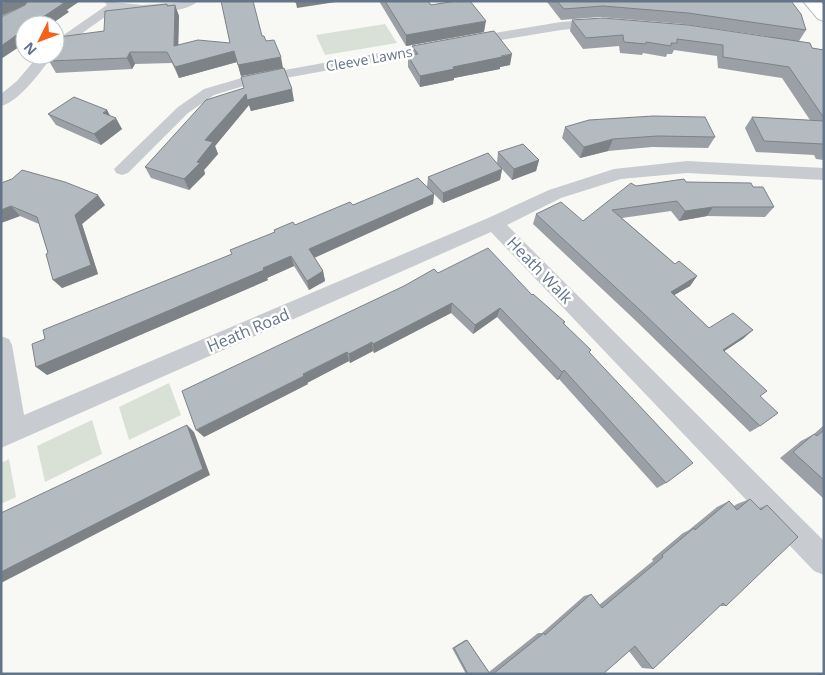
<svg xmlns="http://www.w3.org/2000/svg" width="825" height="675" font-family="'Open Sans',sans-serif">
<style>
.green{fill:#d9e1d6}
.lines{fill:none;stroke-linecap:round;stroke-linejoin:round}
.primary-casing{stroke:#bbbec3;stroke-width:2}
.street{fill:#c8cbcf;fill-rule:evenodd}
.primary{fill:#fff;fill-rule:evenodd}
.wall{fill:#9aa0a5}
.shaded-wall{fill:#7d8286}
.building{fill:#b3bac0;stroke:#7d8286}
.labels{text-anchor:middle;stroke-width:5;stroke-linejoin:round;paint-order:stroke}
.far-street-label{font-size:14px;fill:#647589;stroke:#fff}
.street-label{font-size:16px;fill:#647589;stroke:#fff}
</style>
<rect width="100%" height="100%" fill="#f8f8f5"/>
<!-- green -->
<g class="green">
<path d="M385 24 397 43 325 55 316 35Z"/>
<path d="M169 383 181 415 129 440 119 407Z"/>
<path d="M92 420 102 454 45 482 37 446Z"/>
<path d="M9 459 16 497 1 504V463Z"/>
</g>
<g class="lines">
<!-- primary casing -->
<g class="primary-casing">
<path id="primary" d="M803 1H820L824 6V21L818 19Z"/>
</g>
<!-- street -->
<g class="street">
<path d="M104 1 142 5 198 1C182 17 138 9 118 10 111 11 69 43 60 50L55 51V41L107 5Z"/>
<path d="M598 19 604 23 603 26 561 30 470 45 463 41 470 37 561 22Z"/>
<path d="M440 42 447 46 445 49 247 85 214 95 188 113 128 173 122 175 116 173 114 169 178 107 204 89 245 77Z"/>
<path d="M39 55H53C42 70 19 102 1 106V94L17 81Z"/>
<path d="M687 161 824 168V180L687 173 621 179 561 198 507 225 824 541V575L814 571 491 232 1 448V336L9 339 12 345 24 415 488 218 549 190 614 169Z"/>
</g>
<!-- primary -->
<use href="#primary" class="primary"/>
</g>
<!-- wall -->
<g class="wall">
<path d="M379 1H428L431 5 484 32 406 46Z"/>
<path d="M548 1H791L806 30 799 41 812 48 824 50V160L816 159 814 155 756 152 745 128 752 117 810 120 782 78 718 68 717 56 674 50 672 54H667L666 57 643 53 642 55 620 53 619 46 583 49 570 31 572 20 772 37 683 24 600 17 561 20 547 2Z"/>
<path d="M175 5 179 16 178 45 230 43 262 36 266 41 283 68 241 76 237 62 179 78 172 63 135 64 132 69 56 73 49 61 104 31 168 6Z"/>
<path d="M412 46 510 65 500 67V69L454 78V80L420 87 408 67V56L412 55Z"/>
<path d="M244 88 294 101 251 111 249 105 215 146 218 154 204 170 205 174 189 190 151 178 145 167Z"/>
<path d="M107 110 110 116 122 129 101 145 56 125 48 114Z"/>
<path d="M565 127 715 137 708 148 652 147 608 151 580 158 562 138Z"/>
<path d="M498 152 539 160 536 171 512 180 502 169 500 180 443 203 434 194 433 204 314 257 323 271 325 281 309 290 294 266 267 278 268 280 47 375 45 339 232 254 275 232 274 230 295 225 353 205 427 187 428 177 497 163Z"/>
<path d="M686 182 774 207 765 217 707 216 679 221 671 211 622 218 675 264 697 276 690 286 674 295 709 328 744 338 724 351 760 396V426L750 432 634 319 533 224 536 214 583 221 636 186Z"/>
<path d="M1 183 105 205 82 224 98 274 62 288 48 253 39 224 20 216 1 223Z"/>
<path d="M438 273 532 295 565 322 564 324 590 353 666 483 657 488 559 379 557 380 497 317 473 334 451 313 374 353 373 351 350 363 349 361 307 383 308 384 204 437Z"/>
<path d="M824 425V499L780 458 801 441 814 434Z"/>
<path d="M750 499 759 508 767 505 726 606H719L653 669 642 668 629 651 603 674H466L452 648 465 640H467L489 672 538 633H542L584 596 591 594 599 605 653 561 652 559 683 533 689 530 717 507 729 501 734 506 737 504Z"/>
</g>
<!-- shaded-wall -->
<g class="shaded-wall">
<path d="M8 1H27L28 4 1 16V4Z"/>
<path d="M62 1H80L67 10 69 12 50 25H31Z"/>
<path d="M306 1H336V2L297 8 296 3Z"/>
<path d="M175 5 179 16 178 57 174 46Z"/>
<path d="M486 21 484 32 406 46V35Z"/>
<path d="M25 29V43L1 59V46Z"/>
<path d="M234 51 237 62 179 78 175 67Z"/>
<path d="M130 52 135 64 132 69 127 58Z"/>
<path d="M512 54 510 65 500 67V69L454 78V80L420 87V76L453 67Z"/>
<path d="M281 57 283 68 241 76 238 65Z"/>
<path d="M292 89 294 101 251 111 249 105 215 146 218 154 204 170 205 174 189 190 184 179 197 162 205 140 246 94Z"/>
<path d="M107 110 113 121 116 118 122 129 101 145 94 134 103 113Z"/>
<path d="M613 139 608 151 580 158 584 147Z"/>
<path d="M539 160 536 171 512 180 514 169Z"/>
<path d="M502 169 500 180 443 203V193Z"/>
<path d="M434 194 433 204 312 259 309 249Z"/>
<path d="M98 195 105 205 82 224 98 274 62 288 53 280 75 215Z"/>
<path d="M11 206 20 216 1 223V210Z"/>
<path d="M713 207 707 216 679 221 685 211Z"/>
<path d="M291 256 294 266 267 278 268 280 47 375 36 367Z"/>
<path d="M323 271 325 281 309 290 307 281Z"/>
<path d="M697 276 690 286 664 301 671 292Z"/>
<path d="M452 303 451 313 374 353 373 344Z"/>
<path d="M500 308 497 317 473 334 475 325Z"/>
<path d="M753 330 744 338 714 358 723 350Z"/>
<path d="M372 342 373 351 350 363 349 354Z"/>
<path d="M347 352 349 361 307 383 308 384 204 437 196 430Z"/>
<path d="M564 370 559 379 557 380 562 372Z"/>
<path d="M187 425 194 432 210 475 1 583V572Z"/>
</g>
<!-- building -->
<g class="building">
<path d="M1 1H8L1 4Z"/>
<path d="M28 1H62L60 2 64 3 31 25H25V29L1 46V17L25 5Z"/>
<path d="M221 1H253L262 36H264L266 41 274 40 281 57 238 65 234 51 175 67 167 52H130L127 58 49 61 50 55H55V39L59 37 104 31 105 11 167 4V6L175 5 174 46 198 40 230 43Z"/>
<path d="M295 1H306L296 3Z"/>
<path d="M385 1H428L431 5 456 1H470L486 21 406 35Z"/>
<path d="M557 1H791L801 14 806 30 688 13 603 6 564 9Z"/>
<path d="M603 18 688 25 810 43 812 48 824 50V118L789 67 723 57V45L677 39V43H671V46L646 42V44L624 42 623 35 586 38 572 20Z"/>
<path d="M494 31 512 54 501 56 502 57 453 67 454 69 420 76 408 56 418 54 412 46Z"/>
<path d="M284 68 292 89 247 100 246 94 205 140 213 142 197 162 200 163 184 179 145 167 206 100 244 88 241 77Z"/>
<path d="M74 97 107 110 103 113 116 118 94 134 48 114Z"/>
<path d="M653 116 705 117 715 137 658 136 613 139 584 147 565 127 589 120Z"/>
<path d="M752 117 824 121V146L823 144 764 141Z"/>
<path d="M523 144 539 160 514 169 498 152Z"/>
<path d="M488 153 502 169 443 193 428 177Z"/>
<path d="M22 170 65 182 98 195 75 215 91 265 53 280 46 254 48 253 37 217 11 206 1 210V183L12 179Z"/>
<path d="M418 178 434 194 309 249 323 271 307 281 291 256 263 268 264 270 36 367 32 344 45 339 43 330 232 254 230 250 275 232 274 230 293 222 295 225 350 202 353 205Z"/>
<path d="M684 179 686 182 751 183 753 187H763L774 207H713L685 211 677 201 612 210 675 264 679 261 697 276 671 292 709 328 733 313 753 330 723 350 767 391 760 396 778 413 760 426 640 310 536 214 561 202 583 221 631 183 636 186Z"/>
<path d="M488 248 532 295 533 294 565 322 563 323 591 350 589 352 693 463 666 483 564 370 562 372 500 308 475 325 452 303 373 344 372 342 349 354 347 352 303 374 304 376 196 430 182 391 404 286 434 269 438 273Z"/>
<path d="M187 425 203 469 1 572V513Z"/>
<path d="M824 430V480L793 452 814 434 817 436Z"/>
<path d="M750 499 761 510 767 505 798 537 726 606 723 603 653 669 635 646 603 674H493L544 633 545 635 591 594 602 608 663 557 662 555 694 528 695 530 729 501 737 510Z"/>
<path d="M467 640 490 674H468L454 648Z"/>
</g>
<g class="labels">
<!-- far-street labels -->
<g class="far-street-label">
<text transform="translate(369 59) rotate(-10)" y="5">Cleeve Lawns</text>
</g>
<!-- street labels -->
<g class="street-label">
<text transform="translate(540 270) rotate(46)" y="6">Heath Walk</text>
<text transform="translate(248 330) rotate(-23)" y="6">Heath Road</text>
</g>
</g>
<!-- border -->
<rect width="825" height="675" fill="none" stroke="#647589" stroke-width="5"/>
<!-- north arrow -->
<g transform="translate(40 40) rotate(228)"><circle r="24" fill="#ffffff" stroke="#c1c8d0"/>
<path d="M0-4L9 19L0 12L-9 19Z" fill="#f56118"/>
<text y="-8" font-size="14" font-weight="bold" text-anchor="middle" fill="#647589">N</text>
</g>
</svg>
